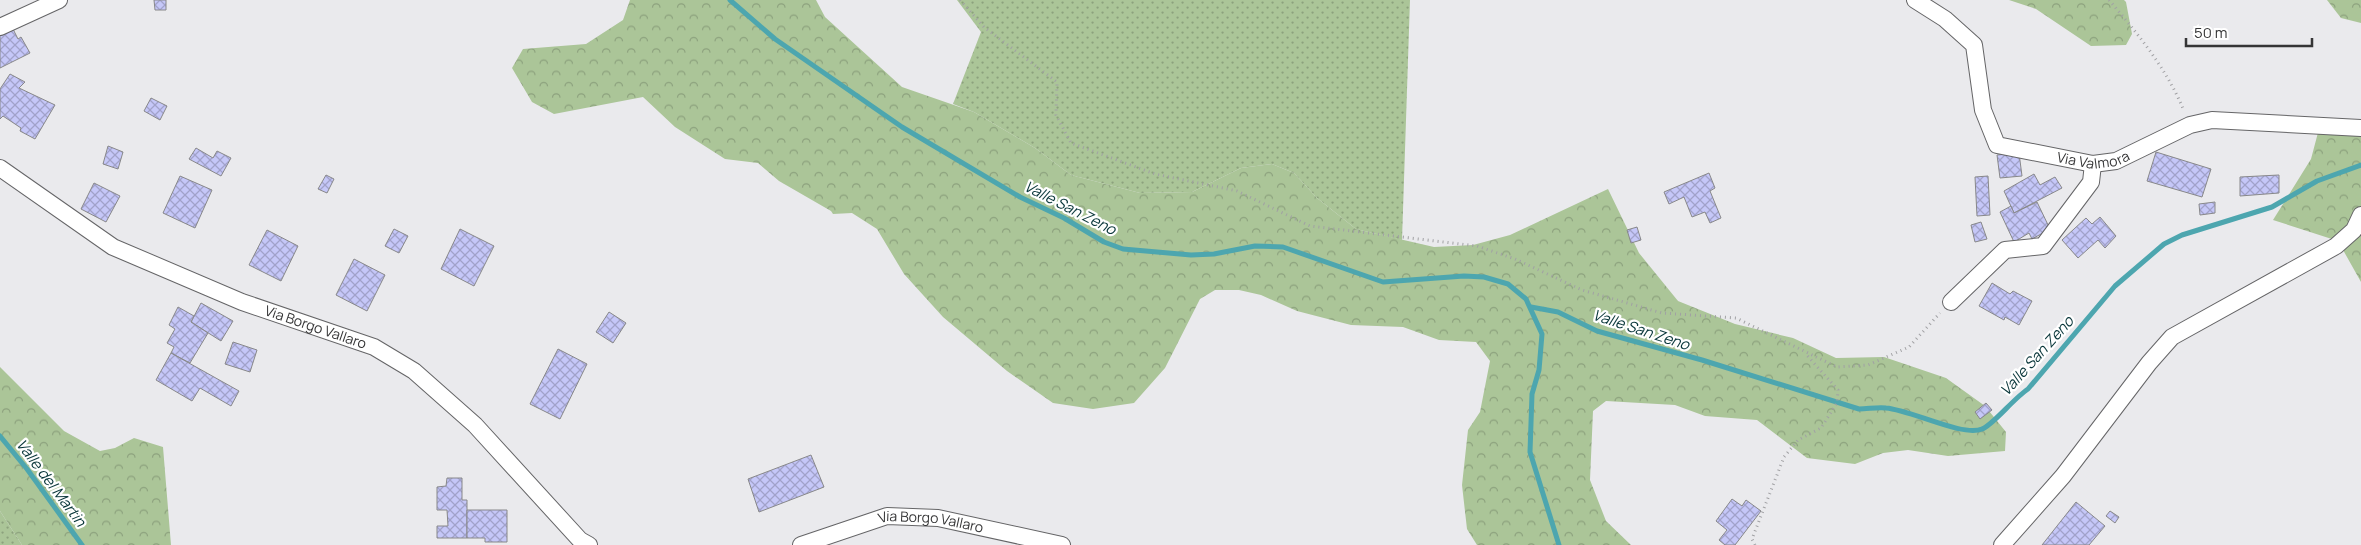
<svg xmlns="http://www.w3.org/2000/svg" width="2361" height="545" font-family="Manrope,sans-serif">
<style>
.grass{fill:url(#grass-dots)}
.forest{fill:url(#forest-crowns)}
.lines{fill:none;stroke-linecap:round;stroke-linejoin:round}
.stream{stroke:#4da6af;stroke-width:5}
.building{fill:url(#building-cross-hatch);stroke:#88888a}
.street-casing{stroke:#656567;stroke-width:18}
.path{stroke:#a1a1a4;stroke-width:3;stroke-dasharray:1 4;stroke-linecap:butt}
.street{stroke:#fff;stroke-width:16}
.labels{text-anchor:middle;stroke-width:4.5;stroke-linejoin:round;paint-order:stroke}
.street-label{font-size:14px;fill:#353536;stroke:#fff}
.water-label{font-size:15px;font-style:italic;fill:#09363a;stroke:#fff}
</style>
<defs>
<pattern id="grass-dots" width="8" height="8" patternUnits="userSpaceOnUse" patternTransform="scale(1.25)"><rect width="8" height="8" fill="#abc598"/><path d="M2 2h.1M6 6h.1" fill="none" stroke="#8ca17d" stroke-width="1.8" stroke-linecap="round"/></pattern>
<pattern id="forest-crowns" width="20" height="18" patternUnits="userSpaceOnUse" patternTransform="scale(1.25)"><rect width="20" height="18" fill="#abc598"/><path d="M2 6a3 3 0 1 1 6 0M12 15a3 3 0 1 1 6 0" fill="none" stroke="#8ca17d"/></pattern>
<pattern id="building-cross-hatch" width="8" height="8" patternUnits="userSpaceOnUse" patternTransform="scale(1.25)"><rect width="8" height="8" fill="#c5c7f8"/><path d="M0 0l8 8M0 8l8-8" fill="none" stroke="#a1a2ca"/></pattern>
</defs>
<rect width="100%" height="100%" fill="#eaeaed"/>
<!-- grass -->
<g class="grass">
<path d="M957 0H1410L1402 240 1356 229 1317 198 1294 173 1272 164 1241 168 1192 192 1140 193 1071 175 1035 148 974 112 953 104 981 32Z"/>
<path d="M0 511 22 545H0Z"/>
</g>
<!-- forest -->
<g class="forest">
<path d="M630 0H816L825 17 902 87 974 112 1035 148 1071 175 1140 193 1192 192 1241 168 1272 164 1294 173 1317 198 1356 229 1434 247 1473 245 1510 235 1608 189 1639 253 1678 301 1735 324 1793 338 1836 358 1884 357 1946 378 1985 406 2006 432 2005 451 1948 456 1908 450 1883 453 1855 464 1807 458 1757 420 1705 416 1675 405 1606 401 1593 411 1590 480 1606 521 1631 545H1477L1467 529 1462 485 1468 430 1480 412 1490 361 1476 342 1439 340 1403 327 1351 325 1297 311 1261 295 1239 290H1215L1200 299 1165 368 1134 403 1093 409 1053 403 1007 371 943 317 904 274 877 229 852 213 833 214 831 211 779 181 758 163 725 159 675 127 643 97 554 114 532 102 512 68 523 49 586 44 623 20Z"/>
<path d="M2009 0H2124L2126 2 2132 34 2126 45 2091 46 2036 9Z"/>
<path d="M2327 0H2361V23L2341 18Z"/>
<path d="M2320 125 2361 129V282L2338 241 2273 220 2311 159Z"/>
<path d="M0 367 64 431 100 451 115 448 134 438 163 447 171 545H22L0 511Z"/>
</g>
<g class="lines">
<!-- stream -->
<g class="stream">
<path d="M730 0 775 39 902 127 1020 197 1064 218 1104 242 1123 249 1191 255 1214 254 1255 246 1283 247 1383 282 1464 276 1484 277 1508 284 1526 299 1542 334 1539 370 1532 394 1530 452 1559 545"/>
<path d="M1531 307 1558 312 1597 331 1702 360 1859 409C1868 409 1877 407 1886 408 1911 410 1962 437 1982 429 1992 426 2014 398 2028 389L2115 286 2164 244 2182 235 2272 207 2317 181 2361 165"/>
<path d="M0 436 27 469 82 545"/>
</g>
</g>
<!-- building -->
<g class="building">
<path d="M154 0H166V10H155Z"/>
<path d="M12 27 18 39 21 37 30 53 0 68V33Z"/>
<path d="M10 74 25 82 19 88 55 105 35 139 20 131 21 128 3 116 0 119V89Z"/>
<path d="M151 98 167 106 160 120 144 111Z"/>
<path d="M108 146 123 152 118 169 103 164Z"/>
<path d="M196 148 213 158 217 151 231 158 221 176 189 159Z"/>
<path d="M2156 152 2211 169 2202 197 2147 181Z"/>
<path d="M2019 153 2022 176 2000 178 1997 155Z"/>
<path d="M1709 173 1715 188 1710 191 1721 218 1710 223 1705 212 1692 217 1684 197 1669 204 1664 192Z"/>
<path d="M2034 174 2040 185 2055 177 2062 188 2014 213 2004 191Z"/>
<path d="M326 175 334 179 327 193 318 189Z"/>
<path d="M2279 175V193L2240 196V177Z"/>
<path d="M180 176 212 190 195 228 163 213Z"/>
<path d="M1988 176 1990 215 1977 216 1975 177Z"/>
<path d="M94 183 120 196 106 222 81 209Z"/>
<path d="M2037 202 2050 229 2032 239 2029 233 2014 242 2000 212 2011 206 2014 213Z"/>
<path d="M2215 202V213L2200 215 2199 204Z"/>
<path d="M2100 217 2116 236 2105 248 2098 240 2078 258 2062 240 2086 218 2092 224Z"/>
<path d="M1981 222 1987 239 1975 242 1971 225Z"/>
<path d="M1637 227 1641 240 1631 243 1627 230Z"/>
<path d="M394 229 408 236 399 253 385 246Z"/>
<path d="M460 229 494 246 474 286 441 269Z"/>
<path d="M267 230 298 246 281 281 249 265Z"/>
<path d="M354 259 385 275 367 311 336 295Z"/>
<path d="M1992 283 2010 294 2013 291 2032 301 2019 325 2005 317 2004 320 1979 306Z"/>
<path d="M201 303 233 321 221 341 191 322Z"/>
<path d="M178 307 194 316 191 322 208 333 190 363 171 353 174 347 167 343 175 329 169 325Z"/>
<path d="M609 312 626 323 613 343 596 332Z"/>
<path d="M233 342 257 350 250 372 225 364Z"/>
<path d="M558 349 587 364 560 419 530 404Z"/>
<path d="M171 353 239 391 231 406 200 388 192 401 156 380Z"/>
<path d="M1986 403 1992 410 1980 419 1975 412Z"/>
<path d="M811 455 824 487 759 512 748 479Z"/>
<path d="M447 478H462V500H467V538H437V526H448L447 510H437V487L446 486Z"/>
<path d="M1732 499 1742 506 1746 500 1761 511 1735 545H1725L1719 540 1727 530 1716 521Z"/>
<path d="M2076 502 2105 526 2089 545H2042Z"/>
<path d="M467 510H507V542H485V538H467Z"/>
<path d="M2110 511 2119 517 2115 523 2106 516Z"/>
</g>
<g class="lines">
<!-- street casing -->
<g class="street-casing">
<g id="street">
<path id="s1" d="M1915 0 1945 19 1974 45 1983 110 1997 145 2093 164 2116 161 2190 125 2212 120 2361 128"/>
<path d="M0 27 59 0"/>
<path id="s2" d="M0 168 113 247 242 302 374 347 414 371 475 425 580 540 589 545"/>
<path d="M1951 302 2005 250 2043 246 2091 182 2093 164"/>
<path id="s3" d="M801 545 887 516 938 518 1062 545"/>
<path d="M2002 545 2063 476 2149 363 2172 337 2336 246 2354 230 2361 215"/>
</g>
</g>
<!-- path -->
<g class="path">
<path d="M960 0 984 27 1057 82 1056 115 1071 143 1155 174 1237 191 1310 226 1477 246 1515 259 1582 290 1662 313 1736 318 1837 367 1868 365 1909 347 1940 313"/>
<path d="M2109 0C2138 34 2167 69 2184 111"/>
<path d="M1755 545 1752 539 1784 457 1798 440 1821 428 1837 403 1838 390 1805 353"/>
</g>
<!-- street -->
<use href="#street" class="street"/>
</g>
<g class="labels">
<!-- street labels -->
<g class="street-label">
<text dy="5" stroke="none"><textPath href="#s1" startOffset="276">Via Valmora</textPath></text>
<text dy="5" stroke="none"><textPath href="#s2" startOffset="356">Via Borgo Vallaro</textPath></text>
<text dy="5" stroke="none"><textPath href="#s3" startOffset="135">Via Borgo Vallaro</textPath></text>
</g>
<!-- water labels -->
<g class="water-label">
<text transform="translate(1070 208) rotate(27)" y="5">Valle San Zeno</text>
<text transform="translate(1641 330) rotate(18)" y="5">Valle San Zeno</text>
<text transform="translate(2037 356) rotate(-48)" y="5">Valle San Zeno</text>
<text transform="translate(51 483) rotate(53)" y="5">Valle del Martin</text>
</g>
</g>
<!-- scale -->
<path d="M2186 38v8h126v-8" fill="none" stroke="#353536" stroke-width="2.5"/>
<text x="2194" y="38" font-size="15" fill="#353536" stroke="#ffffff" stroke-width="4" paint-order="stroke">50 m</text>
</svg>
